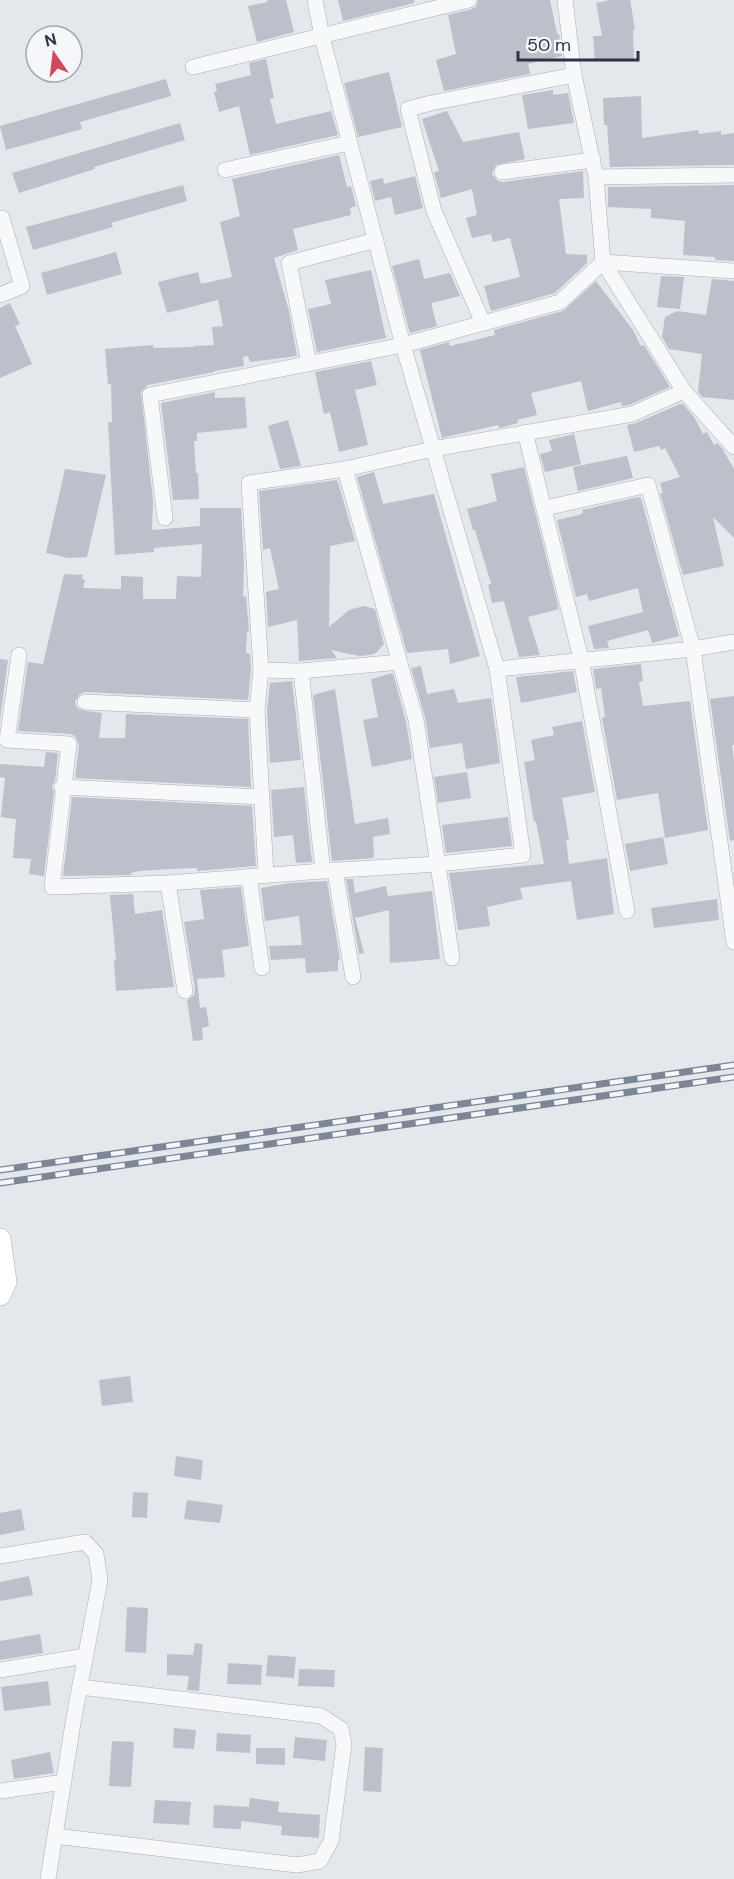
<svg xmlns="http://www.w3.org/2000/svg" width="734" height="1879" font-family="'DM Sans',sans-serif">
<style>
.building{fill:#bbc0ca}
.lines{fill:none;stroke-linecap:round;stroke-linejoin:round}
.street-casing{stroke:#a9aeb7;stroke-width:16}
.secondary-casing{stroke:#a9aeb7;stroke-width:22}
.street{stroke:#f7f8fa;stroke-width:15}
.secondary{stroke:#fff;stroke-width:21}
.rail-casing{stroke:#7d8696;stroke-width:7}
.rail{stroke:#f4f6f9;stroke-width:4.5;stroke-dasharray:14;stroke-linecap:butt}
</style>
<rect width="100%" height="100%" fill="#e4e7ec"/>
<!-- building -->
<g class="building">
<path d="M267 0H286L294 32 257 42 248 6 268 2Z"/>
<path d="M338 0H414V3L343 21Z"/>
<path d="M478 0H550L557 34H559L562 56 528 64 530 74 444 91 436 60 456 54 448 15 472 9 476 7Z"/>
<path d="M611 0H630L635 29 633 30 634 59 595 61 593 36H602L596 3Z"/>
<path d="M266 59 274 98 270 99 276 124 331 111 338 135 250 155 239 106 219 112 214 92 217 91 215 84 251 75 249 63Z"/>
<path d="M389 72 402 127 358 137 344 83Z"/>
<path d="M166 79 171 96 80 122 82 129 6 150 0 126Z"/>
<path d="M553 90V95L568 93 574 123 528 129 522 95Z"/>
<path d="M641 96 642 138 698 130 699 134 721 131V135L734 133V165L610 167 607 125H604L603 98Z"/>
<path d="M447 111 463 142 519 132 525 159 496 165 492 174 498 181 503 182 583 171 584 198 559 199 566 254 587 255V263L555 293 491 311 484 286 520 277 510 238 493 242 491 234 472 238 466 218 477 215 472 189 441 198 434 172 439 171 422 119Z"/>
<path d="M180 123 185 140 94 167 95 169 19 193 12 173Z"/>
<path d="M339 155 347 187 351 186 356 206 350 208 351 215 293 229 298 250 274 258 289 311 297 356 250 362 248 356 243 357 244 366 214 371V372L148 385 141 392 153 501 152 530 200 526V508H241L244 564 243 597 246 596 249 631 247 632 246 653 250 654 251 670 248 700 85 692 80 694 75 701 76 706 80 710 102 713 99 738H125L126 714 248 719 251 787 75 778 79 745 75 736 70 734 18 731 28 662 43 664 64 574 83 575 82 579 85 580 83 588 121 589V576L143 577V599H176L177 576 201 577 202 544 154 548V552L115 555 108 422H112L111 384H108L105 349 153 345V348L194 347V346L214 345 212 327 223 326 218 300 167 313 158 282 198 272 201 284 232 277 220 222 240 216 232 179Z"/>
<path d="M415 176 423 208 395 215 391 197 375 201 370 181 383 178 384 184Z"/>
<path d="M183 185 187 201 111 223 113 227 33 250 26 227Z"/>
<path d="M734 185V261L715 260V257L683 255 685 221 651 218V209L608 207V187Z"/>
<path d="M116 252 122 274 47 295 41 273Z"/>
<path d="M419 259 424 279 450 273 460 296 431 303 437 326 410 333 392 266Z"/>
<path d="M371 270 386 338 317 352 308 309 331 304 325 280Z"/>
<path d="M661 276 684 277 680 309 657 307Z"/>
<path d="M712 279 734 281V400L702 397 698 392 702 354 669 349 662 337 665 317 677 311 706 315Z"/>
<path d="M596 281 633 330 641 346 644 345 670 387 629 405 622 406 621 402 588 411 581 381 531 393 537 415 517 420 518 423 503 427 499 428 498 425 442 438 420 350 449 342 450 346 495 335 494 330 563 311Z"/>
<path d="M10 303 20 324 15 326 32 364 0 378V308Z"/>
<path d="M371 361 377 385 355 390 368 445 339 452 330 412 324 414 315 372Z"/>
<path d="M215 392V398L245 397 247 428 197 433V441H194L196 473H198L199 499 173 500 161 403Z"/>
<path d="M680 404H683L694 417 703 434 707 432 714 445 717 443 722 448 734 469V538L713 517 724 566 683 575 660 493H663L660 483 680 477 665 448 661 450 659 446 634 452 627 425 636 423Z"/>
<path d="M288 420 301 466 280 469 268 426Z"/>
<path d="M574 434 581 464 545 472 540 454 552 451 549 440Z"/>
<path d="M627 456 633 478 578 491 573 467Z"/>
<path d="M524 467 559 609 528 617 540 655 519 657 504 601 492 603 488 585 491 584 475 530H473L467 509 497 501 491 474Z"/>
<path d="M65 469 106 475 87 557 68 558 46 553Z"/>
<path d="M374 472 383 504 434 494 480 656 450 664 448 649 407 653 357 477Z"/>
<path d="M336 480 338 482 355 541 330 546 329 627 349 610 364 606 372 608 375 609 384 644 376 653 371 655 359 656 331 650 337 658 299 661 297 620 268 627 266 592 279 589 270 548 263 550 259 491Z"/>
<path d="M638 497 641 498 679 636 652 643 648 630 607 641 609 648 594 649 588 626 643 612 638 588 589 601 587 594 576 597 557 520 579 515 583 513 582 510Z"/>
<path d="M0 659 8 660 0 720Z"/>
<path d="M641 664 643 681 639 682 643 706 690 701 708 830 665 838 658 793 617 800 602 718 605 717 601 688 596 689 593 669Z"/>
<path d="M421 666 427 694 454 689 458 703 491 698 500 763 466 769 462 743 430 748 425 717 411 668Z"/>
<path d="M573 671 577 692 521 703 516 677Z"/>
<path d="M393 673 406 722 412 759 372 767 363 720 378 717 371 679Z"/>
<path d="M292 681 301 760 270 763 267 710 270 683Z"/>
<path d="M335 689 355 824 388 818 390 834 373 837 374 858 332 861 313 695Z"/>
<path d="M734 696V745H732L734 760V840L730 841 710 699Z"/>
<path d="M582 721 595 792 562 798 569 840H566L569 864 607 858 614 914 577 920 571 881 520 888 523 899 487 907 490 926 458 930 449 873 544 864 536 821 534 822 524 762 535 760 531 740 554 735 552 727Z"/>
<path d="M46 752 58 753 55 781 52 786 54 792 44 876 29 874 31 859 13 858 16 819 1 817 5 778 0 777V764L44 767Z"/>
<path d="M467 772 471 798 438 803 434 777Z"/>
<path d="M304 787 312 862 296 863 293 835 274 837 271 790Z"/>
<path d="M72 797 252 806 256 866 197 871V868L171 869 139 871 131 873V875L63 876Z"/>
<path d="M508 817 512 846 446 853 442 825Z"/>
<path d="M663 837 668 864 630 871 625 844Z"/>
<path d="M346 879H353L355 893 386 886 388 896 432 891 440 959 390 963 389 910 355 918 364 953 359 954Z"/>
<path d="M327 881 340 959 338 960V971L306 973 305 958 271 960 269 946 302 945 299 916 265 921 261 888 290 883Z"/>
<path d="M241 887 249 946 222 950 225 977 197 979 200 1008 206 1007 209 1026 202 1028 203 1040 193 1041 187 1000 194 995 195 989 184 922 204 919 200 890Z"/>
<path d="M133 894 135 914 162 910 174 987 116 991 114 960H116L110 895Z"/>
<path d="M717 899 719 920 654 928 651 908Z"/>
<path d="M130 1376 133 1402 102 1406 99 1380Z"/>
<path d="M176 1456 203 1460 201 1480 174 1476Z"/>
<path d="M133 1492 148 1493 147 1518 132 1517Z"/>
<path d="M187 1500 223 1505 220 1523 184 1519Z"/>
<path d="M21 1509 25 1530 0 1535V1513Z"/>
<path d="M29 1576 33 1595 0 1601V1582Z"/>
<path d="M127 1607 148 1608 146 1653 125 1652Z"/>
<path d="M40 1634 43 1653 0 1660V1641Z"/>
<path d="M195 1643 203 1644 199 1691 187 1690 189 1676 167 1675V1654L193 1655Z"/>
<path d="M268 1655 296 1657 294 1678 266 1676Z"/>
<path d="M228 1663 262 1665 261 1685 227 1684Z"/>
<path d="M299 1669 335 1670 334 1687 298 1686Z"/>
<path d="M48 1681 51 1705 4 1711 1 1687Z"/>
<path d="M174 1728 196 1730 194 1749 173 1748Z"/>
<path d="M217 1733 251 1735 250 1753 216 1751Z"/>
<path d="M295 1737 327 1740 325 1761 293 1758Z"/>
<path d="M112 1741 134 1742 131 1787 109 1786Z"/>
<path d="M365 1747 383 1748 381 1792 363 1791Z"/>
<path d="M256 1748H285V1765L256 1764Z"/>
<path d="M50 1752 54 1773 14 1779 11 1760Z"/>
<path d="M250 1798 279 1802 278 1812 320 1815 319 1838 281 1835 282 1826 241 1821V1829L213 1828 214 1805 249 1807Z"/>
<path d="M155 1800 191 1802 189 1825 153 1823Z"/>
</g>
<g class="lines">
<!-- street casing -->
<g class="street-casing">
<g id="street">
<path d="M315 0 322 37 403 345 497 669 693 649 734 642"/>
<path d="M565 0 574 75 596 177 603 262 684 391 734 447"/>
<path d="M193 67 469 0"/>
<path d="M225 170 349 143"/>
<path d="M502 172 593 160"/>
<path d="M596 177 734 175"/>
<path d="M0 295 22 286 2 218"/>
<path d="M483 323 434 211 408 109 431 103 574 75"/>
<path d="M309 364 289 263 376 240"/>
<path d="M525 432 581 659 627 911"/>
<path d="M345 469 416 720 452 958"/>
<path d="M545 508 648 485 693 649 734 942"/>
<path d="M165 518 150 395 403 345 560 302 603 262 734 271"/>
<path d="M19 655 7 740 69 744 52 887 168 883 323 871 438 864 523 855 497 669"/>
<path d="M261 670 301 671 400 662"/>
<path d="M301 671 323 871"/>
<path d="M85 702 257 710"/>
<path d="M62 787 261 797"/>
<path d="M335 871 353 977"/>
<path d="M266 875 257 710 261 670 249 483 345 469 433 449 632 414 684 391"/>
<path d="M249 876 262 968"/>
<path d="M168 883 185 991"/>
<path d="M0 1556 85 1542 96 1554 100 1580 74 1717 48 1879"/>
<path d="M0 1670 85 1656"/>
<path d="M0 1791 64 1782"/>
<path d="M55 1836 297 1865 320 1861 331 1841 344 1744 341 1729 321 1716 80 1687"/>
</g>
</g>
<!-- secondary casing -->
<g class="secondary-casing">
<path id="secondary" d="M0 1239 6 1282 0 1295"/>
</g>
<!-- street -->
<use href="#street" class="street"/>
<!-- secondary -->
<use href="#secondary" class="secondary"/>
<!-- rail casing -->
<g class="rail-casing">
<g id="rail">
<path d="M0 1170 734 1065"/>
<path d="M0 1183 734 1077"/>
</g>
</g>
<!-- rail -->
<use href="#rail" class="rail"/>
</g>
<!-- north arrow -->
<g transform="translate(54 54) rotate(346)"><circle r="28" fill="#f4f6f9" stroke="#a4a8b1" stroke-width="1.5"/>
<path d="M0-4.5L10 22L0 15L-10 22Z" fill="#d1495b"/>
<text y="-9" font-size="16" font-weight="bold" text-anchor="middle" fill="#2b3445">N</text>
</g>
<!-- scale -->
<path d="M518 51v9h120v-9" fill="none" stroke="#2b3445" stroke-width="3"/>
<text x="527" y="51" font-size="18" fill="#2b3445" stroke="#f4f6f9" stroke-width="4.5" paint-order="stroke">50 m</text>
</svg>
